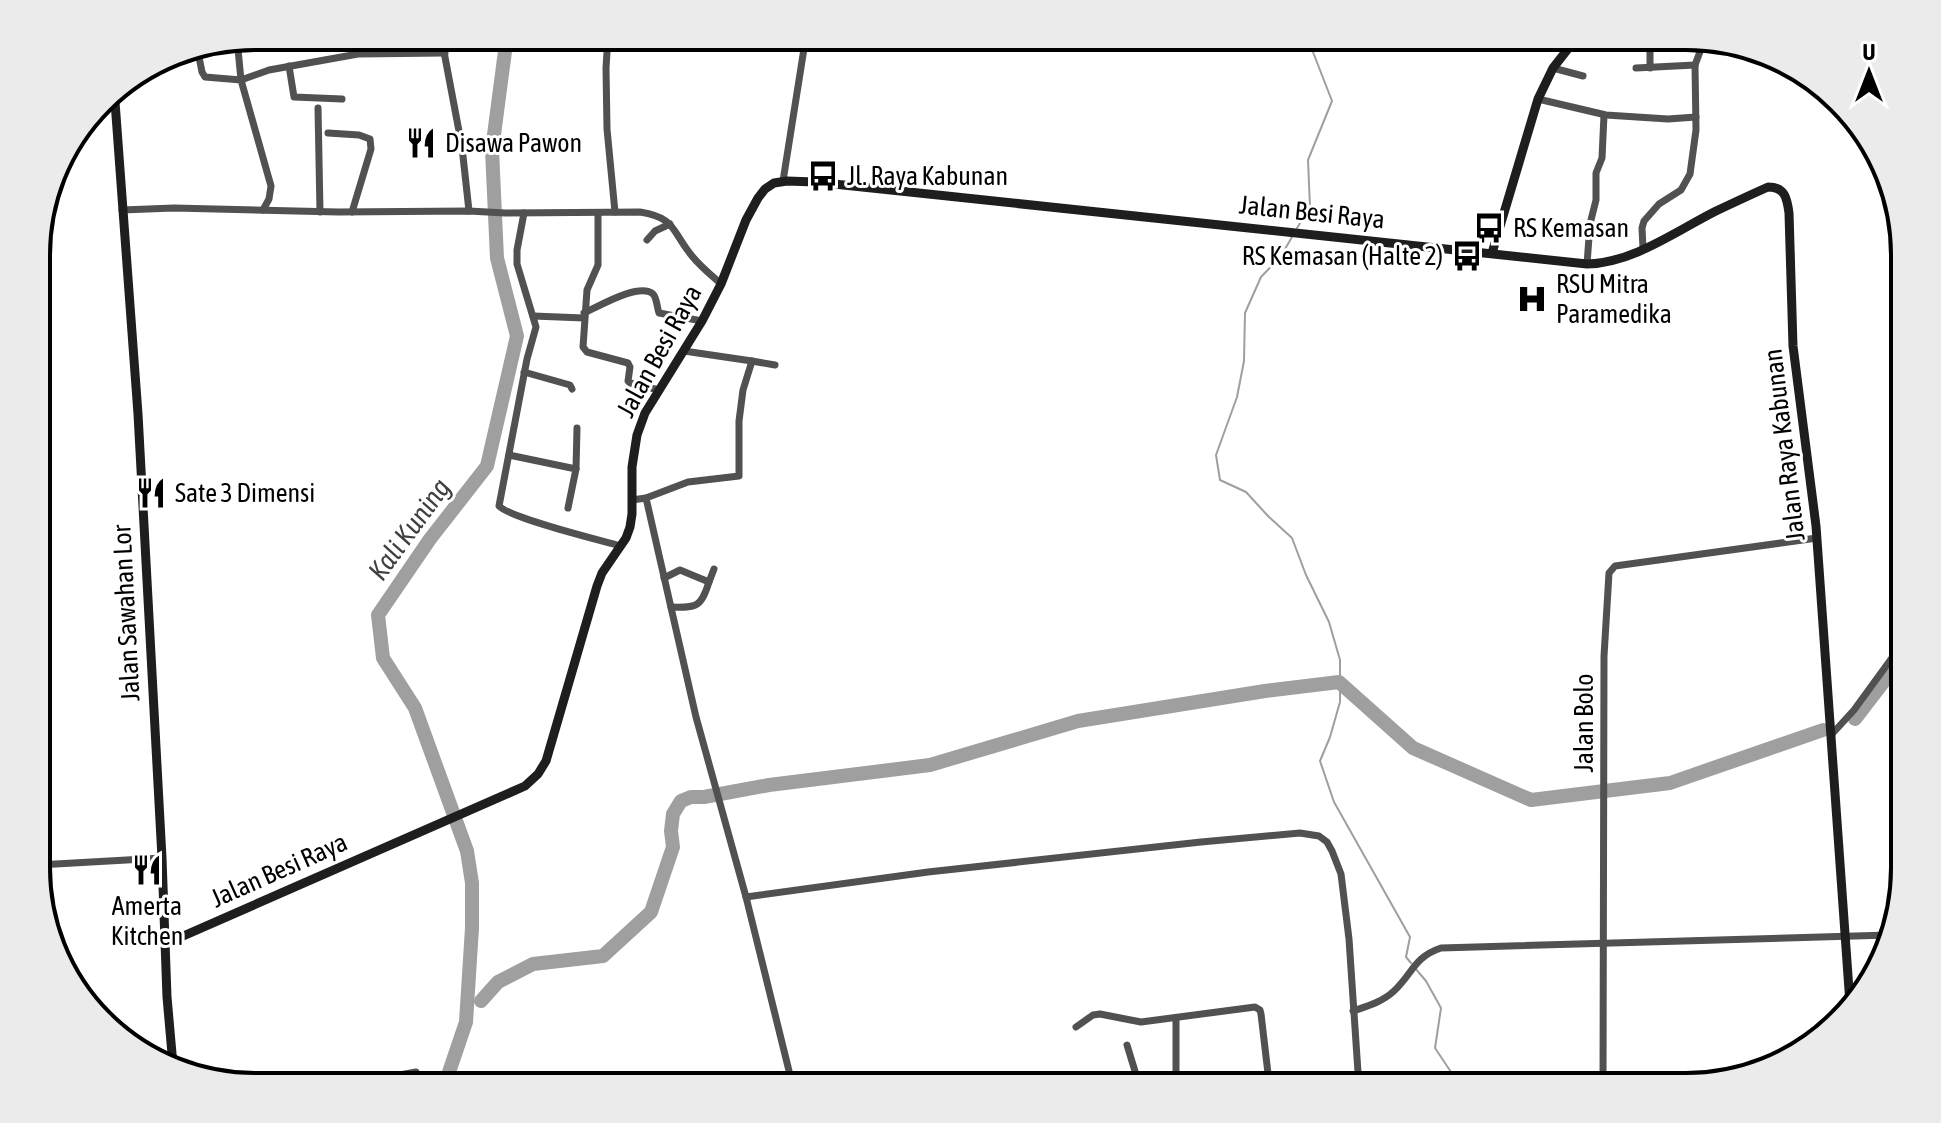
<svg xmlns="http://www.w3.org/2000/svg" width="1941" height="1123" font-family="'Asap Condensed',sans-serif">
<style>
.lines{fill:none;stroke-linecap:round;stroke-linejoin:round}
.stream{stroke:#9f9f9f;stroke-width:2}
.river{stroke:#9f9f9f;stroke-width:14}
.street{stroke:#515151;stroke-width:7}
.secondary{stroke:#1e1e1e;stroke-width:9}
.labels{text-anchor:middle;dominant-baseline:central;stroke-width:6;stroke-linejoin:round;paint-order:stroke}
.poi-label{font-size:26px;fill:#000;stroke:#fff;text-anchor:start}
.street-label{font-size:26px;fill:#000;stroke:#fff}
.water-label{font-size:28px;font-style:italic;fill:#404040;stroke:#fff}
.rim{fill:none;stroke:#000;stroke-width:4}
</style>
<rect width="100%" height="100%" fill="#fff"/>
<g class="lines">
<!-- stream -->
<g class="stream">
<polyline points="1297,228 1310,207 1308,160 1332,101 1313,52 1302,36"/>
<polyline points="1292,237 1281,256 1261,277 1245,313 1244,361 1237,397 1216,455 1220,480 1246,492 1268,516 1292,538 1306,575 1329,622 1340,660 1340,702 1330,737 1320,761 1334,802 1410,937 1406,957 1411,963"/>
<polyline points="1415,968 1426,981 1441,1008 1435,1048 1461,1087"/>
</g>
<!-- river -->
<g class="river">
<polyline points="1855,719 1905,654"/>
<polyline points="481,1001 498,982 533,964 603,956 651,912 673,847 671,831 673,814 681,801 691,797 704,797 769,785 930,765 1078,721 1265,691 1339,682 1413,748 1531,800 1670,783 1823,730"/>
<polyline points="444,1087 466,1022 472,928 472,883 467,851 415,708 383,658 378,615 430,539 487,466 517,336 497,258 492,150 507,36"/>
</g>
<!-- street -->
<g class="street">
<polyline points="441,36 462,147 469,211"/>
<polyline points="608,36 606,68 607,129 615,212"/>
<polyline points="1650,36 1650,68"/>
<polyline points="237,39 241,80 269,70 358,54 445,53"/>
<polyline points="197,47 202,72 205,77 241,80 271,186 269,199 263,210"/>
<polyline points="289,66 294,97 342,99"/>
<polyline points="1553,68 1583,76"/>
<polyline points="1636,68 1695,65"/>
<polyline points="1538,99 1606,115 1668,119 1696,117"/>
<polyline points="318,108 320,212"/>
<polyline points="328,133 359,135 370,139 371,149 352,212"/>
<polyline points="783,181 806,36"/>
<path d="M122,210L174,208L338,212L469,211L505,213L640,212C677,218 671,231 692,256C700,266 711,275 721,284"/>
<path d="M524,213L517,250V264L536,327L527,359L499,506C510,518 599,540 621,546"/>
<polyline points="598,213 598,265 587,290 583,347 587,352 628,363 630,367 628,381 630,383 659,390"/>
<polyline points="647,240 655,231 670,224"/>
<polyline points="1643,248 1642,228 1644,221 1659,204 1681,190 1690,174 1696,130 1695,65 1704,41"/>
<polyline points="1587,264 1590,224 1596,200 1596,173 1602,158 1604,115"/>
<path d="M584,313C598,307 639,282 653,294C657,298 657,308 659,313L702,321"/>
<polyline points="533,316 584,318"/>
<polyline points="684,351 752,361"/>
<polyline points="524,372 570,385 572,389"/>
<polyline points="509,455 576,469 568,508"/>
<polyline points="576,469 577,428"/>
<polyline points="646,498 688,482 739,476 739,421 743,390 752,361 775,365"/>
<polyline points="632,500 646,498 696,717 746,897 793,1087"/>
<polyline points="664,578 680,570 709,582 714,569"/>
<path d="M671,607C697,608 701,607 709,582"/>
<polyline points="1832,734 1854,710 1905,640"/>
<polyline points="38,865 162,858"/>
<polyline points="746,897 928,872 1201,842 1300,833 1319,836 1327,842 1332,851 1341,874 1349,939 1359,1087"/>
<path d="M1353,1011C1368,1006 1382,1002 1394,991C1413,973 1414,957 1441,948L1889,935"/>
<polyline points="1076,1027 1093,1015 1100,1014 1141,1022 1255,1007 1260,1010 1261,1014 1269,1082 1358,1077"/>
<polyline points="1127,1045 1138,1081"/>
<polyline points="1176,1085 1176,1019"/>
<polyline points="311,1087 356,1083 416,1072"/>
<path d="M1077,1087C1094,1081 1131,1075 1145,1087"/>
<polyline points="1157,1087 1269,1082 1268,1085"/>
<polyline points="1603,1087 1604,656 1609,573 1615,566 1817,538"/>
</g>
<!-- secondary -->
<g class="secondary">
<polyline points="114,88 138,414 162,858 167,997 173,1065"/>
<polyline points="1492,253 1538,99 1553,68 1578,36"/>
<path d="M165,944L525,786L538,774L546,761L597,586L602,573L626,538L630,527L632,514V467L637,435L645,413L702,321L721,284L746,220L758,198L765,189L774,183L787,181L815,182L1587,264C1633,263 1676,231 1716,211C1733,203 1750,195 1768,187C1785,187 1787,198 1789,213L1793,346L1816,526L1850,1004"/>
</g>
</g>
<!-- icons -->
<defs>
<g id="restaurant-bare" transform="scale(2.4)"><path d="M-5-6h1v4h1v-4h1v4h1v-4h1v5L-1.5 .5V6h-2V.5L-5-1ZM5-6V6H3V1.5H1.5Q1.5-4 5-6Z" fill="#000" stroke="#fff" stroke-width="2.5" paint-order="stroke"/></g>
<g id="bus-bare" transform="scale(2.4)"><path d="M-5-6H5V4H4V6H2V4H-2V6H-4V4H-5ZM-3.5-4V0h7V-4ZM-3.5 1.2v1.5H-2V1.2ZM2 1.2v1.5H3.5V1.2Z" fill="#000" stroke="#fff" stroke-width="2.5" paint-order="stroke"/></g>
<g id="hospital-bare" transform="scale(2.4)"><path d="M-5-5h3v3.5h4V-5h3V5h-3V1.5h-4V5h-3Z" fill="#000" stroke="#fff" stroke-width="2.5" paint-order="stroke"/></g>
</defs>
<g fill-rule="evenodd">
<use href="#restaurant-bare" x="421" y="143"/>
<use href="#bus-bare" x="823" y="176"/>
<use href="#bus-bare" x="1489" y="228"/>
<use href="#bus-bare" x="1467" y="256"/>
<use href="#hospital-bare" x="1532" y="299"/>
<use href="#restaurant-bare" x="151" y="493"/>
<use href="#restaurant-bare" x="147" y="870"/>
</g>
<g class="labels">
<!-- poi labels -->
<g class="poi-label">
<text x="445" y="143">Disawa Pawon</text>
<text x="847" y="176">Jl. Raya Kabunan</text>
<text x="1513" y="228">RS Kemasan</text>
<text x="1443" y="256" text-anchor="end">RS Kemasan (Halte 2)</text>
<text x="1556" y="284">RSU Mitra<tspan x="1556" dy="30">Paramedika</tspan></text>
<text x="175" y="493">Sate 3 Dimensi</text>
<text x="147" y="906" text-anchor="middle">Amerta<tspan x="147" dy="30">Kitchen</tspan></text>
</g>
<!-- street labels -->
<g class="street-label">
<text transform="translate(1312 212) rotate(6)">Jalan Besi Raya</text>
<text transform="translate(659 351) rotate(-61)">Jalan Besi Raya</text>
<text transform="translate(1784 445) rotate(-97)">Jalan Raya Kabunan</text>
<text transform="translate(126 613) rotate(-93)">Jalan Sawahan Lor</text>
<text transform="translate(1584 723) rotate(-90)">Jalan Bolo</text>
<text transform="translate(279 870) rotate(-24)">Jalan Besi Raya</text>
</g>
<!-- water labels -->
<g class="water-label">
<text transform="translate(409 529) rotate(-54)">Kali Kuning</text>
</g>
</g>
<!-- crop -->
<path d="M0 0H1941V1123H0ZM255 50H1686A205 205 0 0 1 1891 255V868A205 205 0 0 1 1686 1073H255A205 205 0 0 1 50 868V255A205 205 0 0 1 255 50Z" fill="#ebebeb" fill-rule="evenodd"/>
<path class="rim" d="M255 50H1686A205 205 0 0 1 1891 255V868A205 205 0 0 1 1686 1073H255A205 205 0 0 1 50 868V255A205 205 0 0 1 255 50Z"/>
<!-- north arrow -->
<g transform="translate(1869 72)" stroke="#ffffff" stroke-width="6" paint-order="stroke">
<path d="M0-6L14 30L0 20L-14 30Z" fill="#000000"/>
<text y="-12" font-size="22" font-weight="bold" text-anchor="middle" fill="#000000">U</text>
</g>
</svg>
